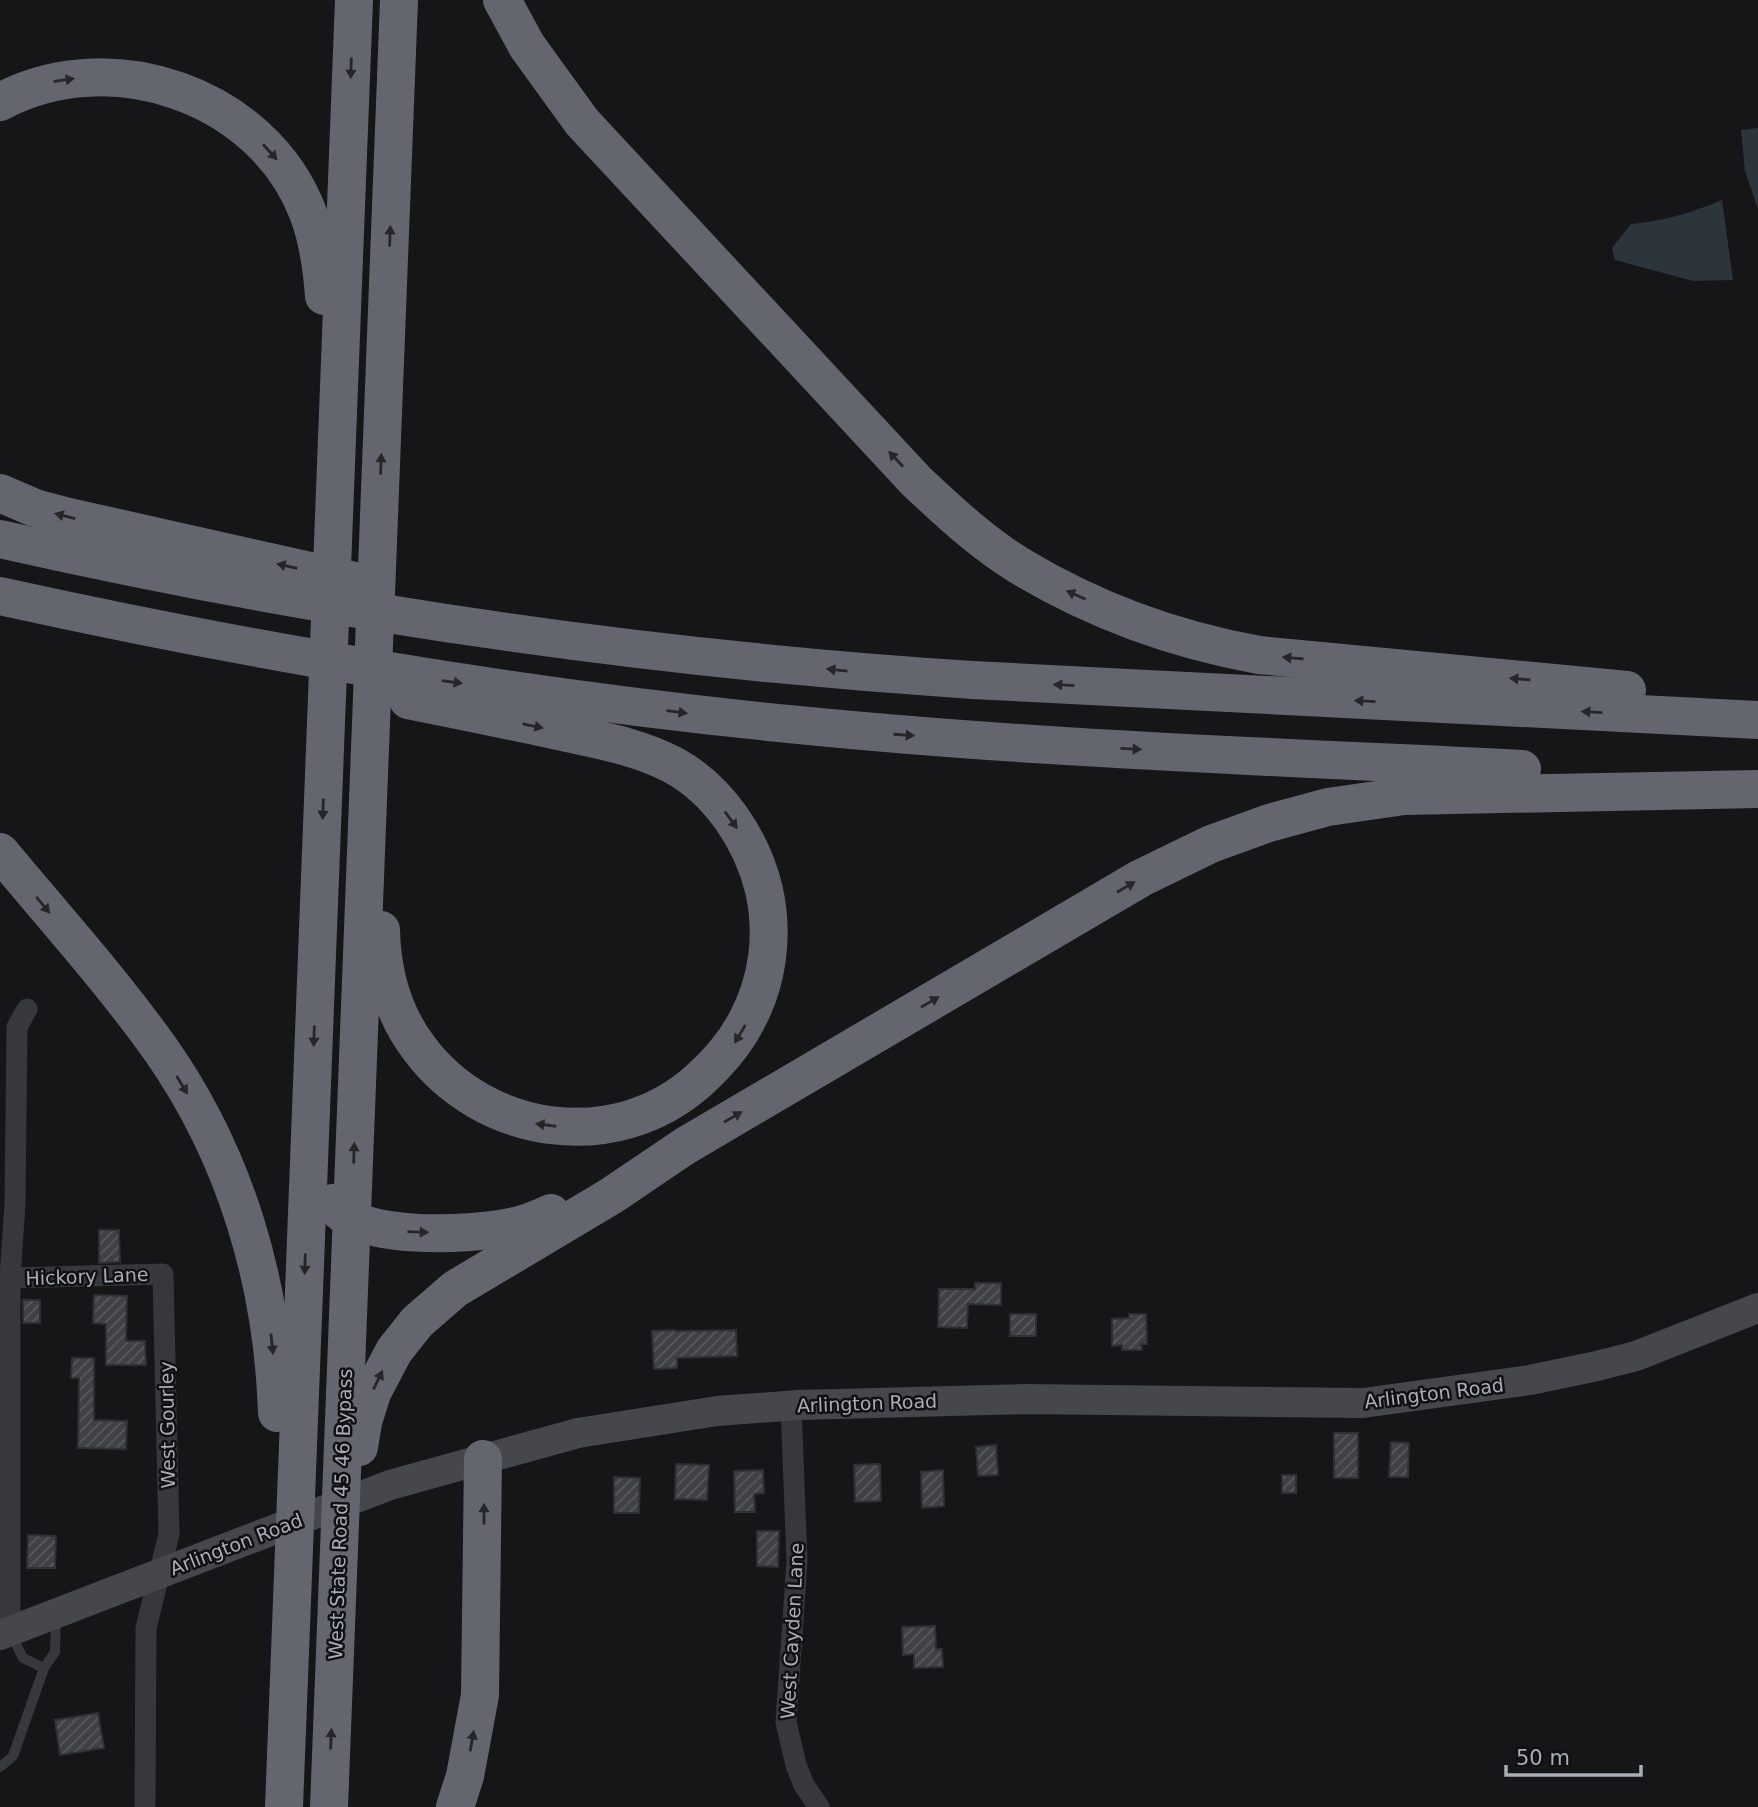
<svg xmlns="http://www.w3.org/2000/svg" width="1758" height="1807" font-family="'DejaVu Sans',sans-serif">
<style>
.water{fill:#2c353c}
.building{fill:url(#building-hatch);stroke:#303034;stroke-width:2}
.lines{fill:none;stroke-linecap:round;stroke-linejoin:round}
.lane{stroke:#37383d;stroke-width:10}
.street{stroke:#37383d;stroke-width:21}
.secondary{stroke:#45474d;stroke-width:30}
.highway{stroke:#63666e;stroke-width:38}
.oneway{fill:#26262a}
.labels{text-anchor:middle;dominant-baseline:central;stroke-width:5;stroke-linejoin:round;paint-order:stroke}
.street-label{font-size:19px;fill:#a8adb8;stroke:#111113}
</style>
<defs>
<pattern id="building-hatch" width="6" height="6" patternUnits="userSpaceOnUse" patternTransform="scale(1.75)"><rect width="6" height="6" fill="#404145"/><path d="M-1 1l2-2M0 6l6-6M5 7l2-2" fill="none" stroke="#595a5e"/></pattern>
</defs>
<rect width="100%" height="100%" fill="#161618"/>
<!-- water -->
<g class="water">
<polygon points="1758,128 1758,209 1745,171 1741,130"/>
<path d="M1722,200L1733,280L1693,281L1615,260L1612,248L1631,224C1664,221 1691,213 1722,200Z"/>
</g>
<!-- building -->
<g class="building">
<polygon points="99,1230 119,1230 120,1262 99,1263"/>
<polygon points="975,1283 1001,1283 1001,1305 968,1304 967,1328 938,1327 939,1289 975,1289"/>
<polygon points="94,1295 127,1296 126,1341 145,1341 146,1365 106,1365 106,1324 93,1323"/>
<rect x="23" y="1300" width="17" height="23"/>
<rect x="1010" y="1314" width="26" height="22"/>
<polygon points="1129,1314 1146,1314 1147,1344 1141,1344 1142,1350 1122,1350 1122,1345 1112,1346 1112,1319 1129,1318"/>
<polygon points="675,1330 676,1331 736,1330 737,1356 677,1358 677,1368 654,1369 652,1331"/>
<polygon points="72,1358 94,1358 94,1420 127,1421 126,1449 78,1448 79,1378 71,1378"/>
<rect x="1334" y="1433" width="24" height="45"/>
<polygon points="1391,1442 1409,1443 1408,1477 1389,1477"/>
<polygon points="996,1445 998,1475 978,1476 976,1447"/>
<polygon points="676,1464 709,1465 707,1500 675,1499"/>
<polygon points="880,1464 881,1501 855,1502 854,1465"/>
<polygon points="763,1470 764,1493 754,1494 755,1512 735,1512 734,1471"/>
<polygon points="943,1470 944,1506 922,1508 921,1472"/>
<rect x="1282" y="1475" width="14" height="18"/>
<polygon points="614,1477 640,1478 639,1513 614,1513"/>
<polygon points="757,1531 779,1531 778,1567 757,1566"/>
<polygon points="28,1535 56,1536 55,1568 27,1568"/>
<polygon points="935,1626 936,1649 942,1649 943,1667 914,1668 914,1654 903,1655 902,1627"/>
<polygon points="98,1713 104,1748 60,1755 55,1720"/>
</g>
<g class="lines">
<!-- lane -->
<g class="lane">
<polyline points="11,1634 23,1658 44,1668 55,1652 56,1615"/>
<polyline points="0,1767 13,1756 44,1668"/>
</g>
<!-- street -->
<g class="street">
<polyline points="10,1278 15,1204 17,1027 27,1009"/>
<polyline points="791,1405 797,1561 786,1722 796,1765 804,1785 819,1807"/>
<polyline points="10,1631 10,1278 163,1274 169,1534 146,1628 145,1807"/>
</g>
<!-- secondary -->
<polyline class="secondary" points="0,1635 390,1485 578,1433 717,1411 799,1405 1024,1399 1363,1403 1530,1380 1597,1366 1636,1356 1758,1308"/>
<!-- highway -->
<g class="highway">
<path d="M502,0L527,46L582,122L916,481C948,511 982,543 1020,566C1093,610 1176,640 1259,655L1627,690"/>
<path d="M0,102C109,43 263,94 308,213C318,239 322,268 324,296"/>
<polyline points="0,493 35,508 69,517 355,581"/>
<path d="M0,539C320,611 646,659 973,680L1758,720"/>
<path d="M0,596C264,654 530,699 799,725C1039,749 1281,757 1522,769"/>
<path d="M0,852C54,917 112,981 161,1050C236,1157 273,1284 277,1413"/>
<path d="M381,930C382,972 393,1014 419,1048C484,1136 615,1155 698,1081C717,1064 734,1045 746,1022C768,982 774,935 764,890C752,840 719,790 673,765C637,746 598,740 558,731C508,720 458,710 408,700"/>
<path d="M333,1203C354,1242 472,1235 510,1227C524,1225 538,1219 551,1213"/>
<polyline points="359,1447 363,1422 372,1393 394,1351 417,1322 455,1289 611,1196 685,1146 1141,878 1211,844 1269,823 1328,807 1404,796 1758,789"/>
<polyline points="284,1807 354,0"/>
<polyline points="329,1807 399,0"/>
<polyline points="455,1807 465,1776 480,1695 483,1459"/>
</g>
</g>
<!-- one-way arrows -->
<defs><path id="oneway-solid" d="M-6-.8H1V-3.2L6.5 0L1 3.2V.8H-6Z" transform="scale(1.75)"/></defs>
<g class="oneway">
<use href="#oneway-solid" transform="translate(351 68) rotate(92)"/>
<use href="#oneway-solid" transform="translate(64 80) rotate(-9)"/>
<use href="#oneway-solid" transform="translate(270 152) rotate(48)"/>
<use href="#oneway-solid" transform="translate(390 236) rotate(-88)"/>
<use href="#oneway-solid" transform="translate(896 459) rotate(-133)"/>
<use href="#oneway-solid" transform="translate(381 464) rotate(-88)"/>
<use href="#oneway-solid" transform="translate(65 516) rotate(-166)"/>
<use href="#oneway-solid" transform="translate(287 566) rotate(-167)"/>
<use href="#oneway-solid" transform="translate(1076 595) rotate(-156)"/>
<use href="#oneway-solid" transform="translate(1293 658) rotate(-175)"/>
<use href="#oneway-solid" transform="translate(837 670) rotate(-174)"/>
<use href="#oneway-solid" transform="translate(1520 679) rotate(-175)"/>
<use href="#oneway-solid" transform="translate(452 682) rotate(8)"/>
<use href="#oneway-solid" transform="translate(1064 685) rotate(-177)"/>
<use href="#oneway-solid" transform="translate(1365 701) rotate(-177)"/>
<use href="#oneway-solid" transform="translate(677 712) rotate(7)"/>
<use href="#oneway-solid" transform="translate(1592 712) rotate(-177)"/>
<use href="#oneway-solid" transform="translate(533 726) rotate(12)"/>
<use href="#oneway-solid" transform="translate(904 735) rotate(4)"/>
<use href="#oneway-solid" transform="translate(1131 749) rotate(3)"/>
<use href="#oneway-solid" transform="translate(323 809) rotate(92)"/>
<use href="#oneway-solid" transform="translate(731 820) rotate(54)"/>
<use href="#oneway-solid" transform="translate(1126 887) rotate(-30)"/>
<use href="#oneway-solid" transform="translate(43 905) rotate(50)"/>
<use href="#oneway-solid" transform="translate(930 1002) rotate(-30)"/>
<use href="#oneway-solid" transform="translate(740 1034) rotate(121)"/>
<use href="#oneway-solid" transform="translate(314 1036) rotate(92)"/>
<use href="#oneway-solid" transform="translate(182 1085) rotate(59)"/>
<use href="#oneway-solid" transform="translate(733 1117) rotate(-30)"/>
<use href="#oneway-solid" transform="translate(546 1125) rotate(-172)"/>
<use href="#oneway-solid" transform="translate(354 1153) rotate(-88)"/>
<use href="#oneway-solid" transform="translate(418 1232) rotate(2)"/>
<use href="#oneway-solid" transform="translate(305 1264) rotate(92)"/>
<use href="#oneway-solid" transform="translate(272 1344) rotate(84)"/>
<use href="#oneway-solid" transform="translate(378 1380) rotate(-64)"/>
<use href="#oneway-solid" transform="translate(484 1514) rotate(-90)"/>
<use href="#oneway-solid" transform="translate(331 1739) rotate(-88)"/>
<use href="#oneway-solid" transform="translate(472 1741) rotate(-80)"/>
</g>
<g class="labels">
<!-- street labels -->
<g class="street-label">
<text transform="translate(87 1276) rotate(-2)">Hickory Lane</text>
<text transform="translate(1434 1393) rotate(-7)">Arlington Road</text>
<text transform="translate(867 1403) rotate(-2)">Arlington Road</text>
<text transform="translate(167 1425) rotate(-91)">West Gourley</text>
<text transform="translate(340 1514) rotate(-88)">West State Road 45 46 Bypass</text>
<text transform="translate(236 1544) rotate(-21)">Arlington Road</text>
<text transform="translate(792 1631) rotate(-87)">West Cayden Lane</text>
</g>
</g>
<!-- scale -->
<path d="M1506 1765v10h135v-10" fill="none" stroke="#a8adb8" stroke-width="3.5"/>
<text x="1516" y="1765" font-size="21" fill="#a8adb8" stroke="#111113" stroke-width="5" paint-order="stroke">50 m</text>
</svg>
